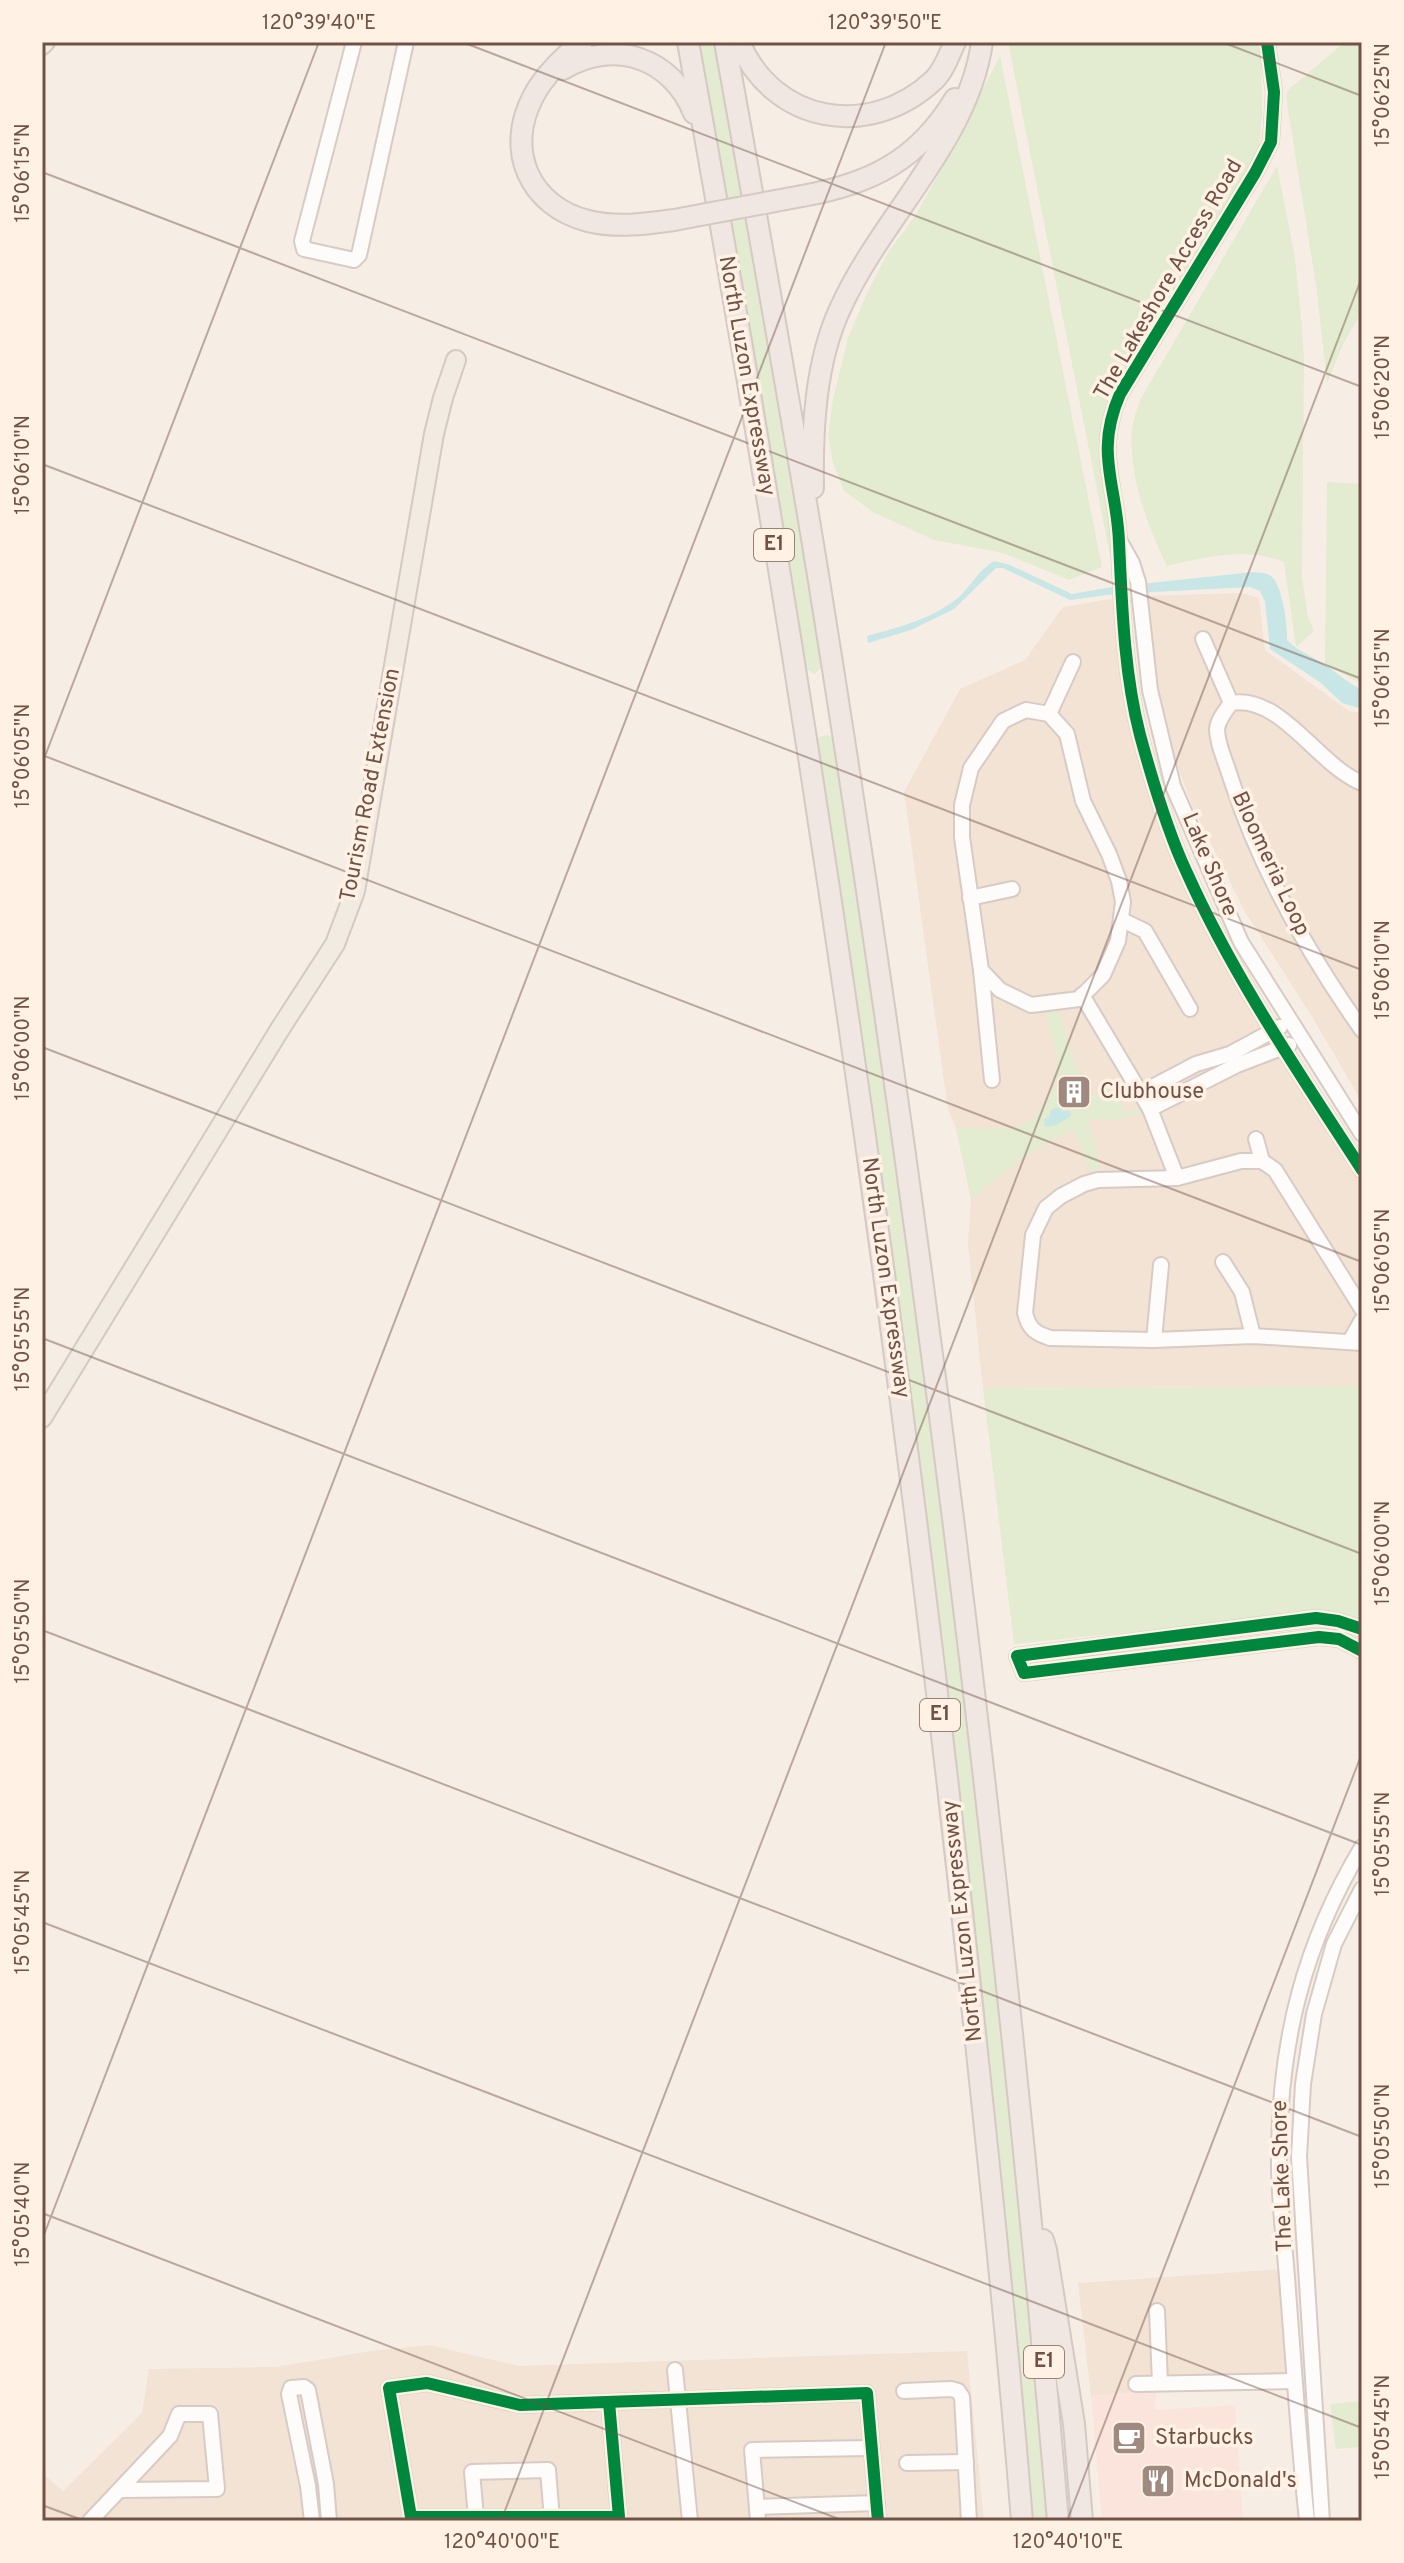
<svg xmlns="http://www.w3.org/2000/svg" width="1404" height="2563" font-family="Overpass,sans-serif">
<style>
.residential{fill:#f2e3d5}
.commercial{fill:#fae4db}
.green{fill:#e3ebd0}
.water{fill:#c8e6e5}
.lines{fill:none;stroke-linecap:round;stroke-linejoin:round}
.minor-casing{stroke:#d7cbc4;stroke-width:18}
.major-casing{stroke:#d5c9c3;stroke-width:22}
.highway-casing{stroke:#d5c9c3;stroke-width:24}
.minor{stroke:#fefcfb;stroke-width:14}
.major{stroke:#f2ebe2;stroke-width:18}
.highway{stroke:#f0e6e2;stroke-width:20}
.highway-bridge-casing{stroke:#d5c9c3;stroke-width:24;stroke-linecap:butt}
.highway-bridge{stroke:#f0e6e2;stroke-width:20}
.cycleway-casing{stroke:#fff2e5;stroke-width:17}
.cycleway{stroke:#00873e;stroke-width:12}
.ticks{fill:none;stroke:#725247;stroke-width:2;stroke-opacity:0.45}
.labels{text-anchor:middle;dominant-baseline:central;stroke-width:7;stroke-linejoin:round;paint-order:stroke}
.shield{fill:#fff2e5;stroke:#9c8276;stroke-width:2}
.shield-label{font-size:20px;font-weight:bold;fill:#725247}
.street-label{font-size:22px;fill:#725247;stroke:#fff2e5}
.poi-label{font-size:22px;fill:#725247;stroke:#fff2e5;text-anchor:start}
.neatline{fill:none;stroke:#725247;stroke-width:3}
.ticks-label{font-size:20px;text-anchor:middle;fill:#725247}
</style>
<rect width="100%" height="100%" fill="#f6eee5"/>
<!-- residential -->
<g class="residential">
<polygon points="1242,593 1259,598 1265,650 1349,711 1362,713 1362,1102 1311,1015 1245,912 1192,805 1158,715 1145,596"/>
<polygon points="1116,598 1136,737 1177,847 1362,1186 1362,1386 983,1389 968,1244 971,1199 956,1128 948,1110 904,792 960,689 1025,660 1063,607"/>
<polygon points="1282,2269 1289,2379 1091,2396 1078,2283"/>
<polygon points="430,2345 519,2366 967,2351 984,2521 42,2521 42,2473 63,2491 142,2413 149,2369 276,2367 371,2351"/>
</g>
<!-- commercial -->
<polygon class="commercial" points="1156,2390 1155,2410 1235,2405 1243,2521 1102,2521 1091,2396"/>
<!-- green -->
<g class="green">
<polygon points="695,42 719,42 824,665 814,674 801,664"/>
<polygon points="1008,42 1258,42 1261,57 1262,115 1259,147 1208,241 1161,312 1121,381 1109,414 1122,562 1112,565"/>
<polygon points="1345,42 1362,42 1362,312 1344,342 1327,383 1316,285 1286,97 1288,90"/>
<polygon points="1000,56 1102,567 1069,580 1003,553 934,540 873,512 844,491 833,463 828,436 833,399 848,338 867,293 887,254 915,216 943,166"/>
<path d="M1277,166L1295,258L1301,316L1304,358L1302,577L1308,617L1314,631L1296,647L1284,562C1248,547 1205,557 1167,566C1147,526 1126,469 1133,424C1134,416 1138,407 1140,400Z"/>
<polygon points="1327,482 1362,484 1362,684 1325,664"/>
<polygon points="827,735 834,739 838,746 938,1458 991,1912 1051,2521 1027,2521 816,744 819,737"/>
<path d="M1057,1004L1080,1078L1094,1095L1136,1077V1084L1118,1091L1125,1113L1144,1107L1153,1110L1116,1120L1088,1119L1100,1168L1090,1172L1074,1130C1034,1145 1004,1173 971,1199L956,1128C976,1127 1000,1131 1019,1126C1030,1122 1036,1116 1042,1107C1069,1071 1053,1047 1044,1007Z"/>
<polygon points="1362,1386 1362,1619 1326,1612 1014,1644 983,1389"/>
<polygon points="1362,2401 1362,2447 1336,2449 1330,2404"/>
</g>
<!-- water -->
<g class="water">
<path d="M994,561L1010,565L1072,594L1112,587L1253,572C1260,573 1267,572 1272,577C1282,585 1288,627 1287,640C1297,650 1307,654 1319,661C1334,670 1346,682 1362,690V709L1342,703L1321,683L1270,649L1265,602L1260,591L1250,587L1115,594L1070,600L1003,568H996L954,609L911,630L868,643L867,636C899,627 933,619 959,597C971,586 979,569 994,561Z"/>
<polygon points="1058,1107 1063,1111 1070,1111 1071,1116 1056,1125 1045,1127 1044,1120 1050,1116 1051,1110"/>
</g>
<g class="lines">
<!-- minor casing -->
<g class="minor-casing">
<g id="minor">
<polyline points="354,42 302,241 304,249 354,260 359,255 406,42"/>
<path d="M1267,42L1274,92L1271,142L1255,173L1120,394C1094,453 1117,485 1119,542C1122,606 1124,673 1140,735C1152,779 1167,831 1187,873C1234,978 1300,1074 1362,1170"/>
<polyline points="1119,540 1132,563 1138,582 1150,690 1173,786 1241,942 1362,1134"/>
<polyline points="1203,639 1231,703"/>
<polygon points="1026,710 1049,714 1067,734 1083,801 1109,854 1119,881 1123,902 1118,941 1103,975 1079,999 1031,1005 1000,990 981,970 962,837 962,805 971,768 1003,721"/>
<polyline points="1049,714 1073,662"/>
<path d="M1362,783C1318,766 1281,694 1231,703C1225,711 1218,720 1217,729C1217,745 1226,762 1230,776C1259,867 1307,952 1362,1030"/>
<polyline points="970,898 1012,889"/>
<polyline points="1122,920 1145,931 1190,1009"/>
<polyline points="981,970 992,1080"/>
<polyline points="1082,995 1150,1109 1177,1178"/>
<polyline points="1141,1093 1196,1064 1230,1054 1280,1027"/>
<polyline points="1150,1109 1237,1065 1289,1045"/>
<polyline points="1256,1139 1262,1161"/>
<polyline points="1223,1262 1242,1292 1253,1336"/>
<path d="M1362,1309L1275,1170L1262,1161H1241L1177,1178L1098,1180L1084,1184L1061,1196L1046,1208L1033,1235L1025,1313C1029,1329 1035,1333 1050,1338L1154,1340L1253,1336L1362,1343"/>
<polyline points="1154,1340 1161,1265"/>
<polyline points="1350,1341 1362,1320"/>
<polyline points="1362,1629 1338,1621 1316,1618 1017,1656 1024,1673 1319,1637 1339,1639 1362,1651"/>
<polyline points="1157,2311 1160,2383"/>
<polyline points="675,2370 690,2521"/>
<polyline points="1136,2384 1294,2381"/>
<polyline points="904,2391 951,2389 958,2391 962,2397 969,2521"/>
<polyline points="609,2402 619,2517 411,2517 389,2388 427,2383 520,2405 867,2393 878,2521"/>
<polyline points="907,2463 966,2462"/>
<polyline points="757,2507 877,2503"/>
<polyline points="476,2517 472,2472 548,2470 552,2519"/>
<polyline points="90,2521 170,2436 179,2414 210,2414 217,2489 120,2490"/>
<polyline points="312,2521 308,2486 289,2394 291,2388 304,2387 308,2390 326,2484 329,2521"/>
<polyline points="758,2521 752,2450 870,2448"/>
<path d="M1307,2521C1299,2445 1294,2368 1288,2291C1285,2245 1278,2198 1279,2152C1280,2039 1304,1944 1362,1847"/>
<polyline points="1322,2521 1299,2157 1303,2084 1314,2014 1334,1944 1362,1889"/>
</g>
</g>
<!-- major casing -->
<g class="major-casing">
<g id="major">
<polyline points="42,45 45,42"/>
<polyline points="42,1418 280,1029 335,944 355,891 434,434 443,398 456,360"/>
</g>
</g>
<!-- highway casing -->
<g class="highway-casing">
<g id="highway">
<path d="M582,42C564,57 544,75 533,97C505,150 529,206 588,221C616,228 646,224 674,220"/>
<path d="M688,42C804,677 898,1316 967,1958C987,2145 1007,2333 1022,2521"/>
<path d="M725,42C757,219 789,397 818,575C922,1220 1003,1870 1058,2521"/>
<path d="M739,42C774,124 870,140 934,80C944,70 949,55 955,42"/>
<path d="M563,69C614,38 672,58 694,113"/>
<path d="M802,196C871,184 918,160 955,99"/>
<path d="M813,488C812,430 815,363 840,309C880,219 969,140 982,42"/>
<polyline points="1043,2240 1046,2250 1074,2424 1082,2521"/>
</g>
</g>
<!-- minor -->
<use href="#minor" class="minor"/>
<!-- major -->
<use href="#major" class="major"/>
<!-- highway -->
<use href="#highway" class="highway"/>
<!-- highway-bridge casing -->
<g class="highway-bridge-casing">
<polyline id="highway-bridge" points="674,220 802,196"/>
</g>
<!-- highway-bridge -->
<use href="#highway-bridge" class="highway-bridge"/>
<!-- cycleway casing -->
<g class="cycleway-casing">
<g id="cycleway">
<path d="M1267,42L1274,92L1271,142L1255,173L1120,394C1094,453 1117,485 1119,542C1122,606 1124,673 1140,735C1152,779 1167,831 1187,873C1234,978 1300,1074 1362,1170"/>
<polyline points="1362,1629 1338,1621 1316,1618 1017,1656 1024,1673 1319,1637 1339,1639 1362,1651"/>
<polyline points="609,2402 619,2517 411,2517 389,2388 427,2383 520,2405 867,2393 878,2521"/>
</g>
</g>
<!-- cycleway -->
<use href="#cycleway" class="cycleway"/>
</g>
<!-- ticks -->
<path class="ticks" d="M462,42L1362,387M1222,42L1362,96M42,172L1362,679M42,464L1362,970M42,755L1362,1262M42,764L319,42M42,1047L1362,1554M42,1338L1362,1845M42,1630L1362,2137M42,1922L1362,2428M42,2213L844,2521M42,2240L886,42M42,2505L85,2521M501,2521L1362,277M1067,2521L1362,1753"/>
<!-- icons -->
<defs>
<g id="building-square" transform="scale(1.8)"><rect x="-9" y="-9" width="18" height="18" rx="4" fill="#a0897e" stroke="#fff2e5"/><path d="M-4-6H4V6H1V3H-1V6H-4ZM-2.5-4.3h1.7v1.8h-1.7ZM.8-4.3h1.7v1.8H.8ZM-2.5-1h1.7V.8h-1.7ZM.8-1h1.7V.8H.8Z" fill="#fff"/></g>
<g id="cafe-square" transform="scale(1.8)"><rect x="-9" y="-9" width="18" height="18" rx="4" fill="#a0897e" stroke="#fff2e5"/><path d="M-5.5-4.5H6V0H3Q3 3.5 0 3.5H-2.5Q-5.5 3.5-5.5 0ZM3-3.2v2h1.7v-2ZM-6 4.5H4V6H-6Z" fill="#fff"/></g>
<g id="restaurant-square" transform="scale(1.8)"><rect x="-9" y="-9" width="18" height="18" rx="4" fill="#a0897e" stroke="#fff2e5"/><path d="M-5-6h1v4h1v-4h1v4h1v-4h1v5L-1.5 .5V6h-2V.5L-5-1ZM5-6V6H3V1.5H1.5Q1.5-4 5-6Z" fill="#fff"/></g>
</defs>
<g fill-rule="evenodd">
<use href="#building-square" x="1074" y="1092"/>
<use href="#cafe-square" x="1129" y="2438"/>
<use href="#restaurant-square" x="1158" y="2481"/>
</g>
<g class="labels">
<!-- shield labels -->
<g class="shield">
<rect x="754" y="529" width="40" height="32" rx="6"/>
<rect x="920" y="1699" width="40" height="32" rx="6"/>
<rect x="1024" y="2346" width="40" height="32" rx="6"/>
</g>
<g class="shield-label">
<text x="774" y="545">E1</text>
<text x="940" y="1715">E1</text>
<text x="1044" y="2362">E1</text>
</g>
<!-- street labels -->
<g class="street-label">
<text transform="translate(1169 280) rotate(-60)">The Lakeshore Access Road</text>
<text transform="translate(746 376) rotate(80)">North Luzon Expressway</text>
<text transform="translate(371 785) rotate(-79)">Tourism Road Extension</text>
<text transform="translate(1270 864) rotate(65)">Bloomeria Loop</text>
<text transform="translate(1209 865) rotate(67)">Lake Shore</text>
<text transform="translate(885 1278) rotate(82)">North Luzon Expressway</text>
<text transform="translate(963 1921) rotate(-96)">North Luzon Expressway</text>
<text transform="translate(1283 2176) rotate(-92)">The Lake Shore</text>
</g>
<!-- poi labels -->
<g class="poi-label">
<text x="1100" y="1092">Clubhouse</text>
<text x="1155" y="2438">Starbucks</text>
<text x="1184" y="2481">McDonald's</text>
</g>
</g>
<!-- border -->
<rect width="1404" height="2563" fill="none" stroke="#fff2e5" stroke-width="88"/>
<rect x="44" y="44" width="1316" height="2475" class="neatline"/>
<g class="ticks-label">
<text x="319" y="29">120°39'40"E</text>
<text x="885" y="29">120°39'50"E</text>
<text transform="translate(1382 95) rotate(-90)" y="7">15°06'25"N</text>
<text transform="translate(22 173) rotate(-90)" y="7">15°06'15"N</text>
<text transform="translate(1382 387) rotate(-90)" y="7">15°06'20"N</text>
<text transform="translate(22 465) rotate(-90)" y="7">15°06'10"N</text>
<text transform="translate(1382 678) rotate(-90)" y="7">15°06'15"N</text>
<text transform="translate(22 756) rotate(-90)" y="7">15°06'05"N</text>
<text transform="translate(1382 970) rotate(-90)" y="7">15°06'10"N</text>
<text transform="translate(22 1048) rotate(-90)" y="7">15°06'00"N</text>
<text transform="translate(1382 1261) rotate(-90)" y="7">15°06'05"N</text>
<text transform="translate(22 1339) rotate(-90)" y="7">15°05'55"N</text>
<text transform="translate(1382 1553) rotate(-90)" y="7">15°06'00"N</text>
<text transform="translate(22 1631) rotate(-90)" y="7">15°05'50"N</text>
<text transform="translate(1382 1844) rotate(-90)" y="7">15°05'55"N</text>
<text transform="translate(22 1922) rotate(-90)" y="7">15°05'45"N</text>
<text transform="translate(1382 2136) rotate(-90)" y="7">15°05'50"N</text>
<text transform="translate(22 2214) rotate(-90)" y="7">15°05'40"N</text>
<text transform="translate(1382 2427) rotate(-90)" y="7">15°05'45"N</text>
<text x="502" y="2548">120°40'00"E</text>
<text x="1068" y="2548">120°40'10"E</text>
</g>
</svg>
